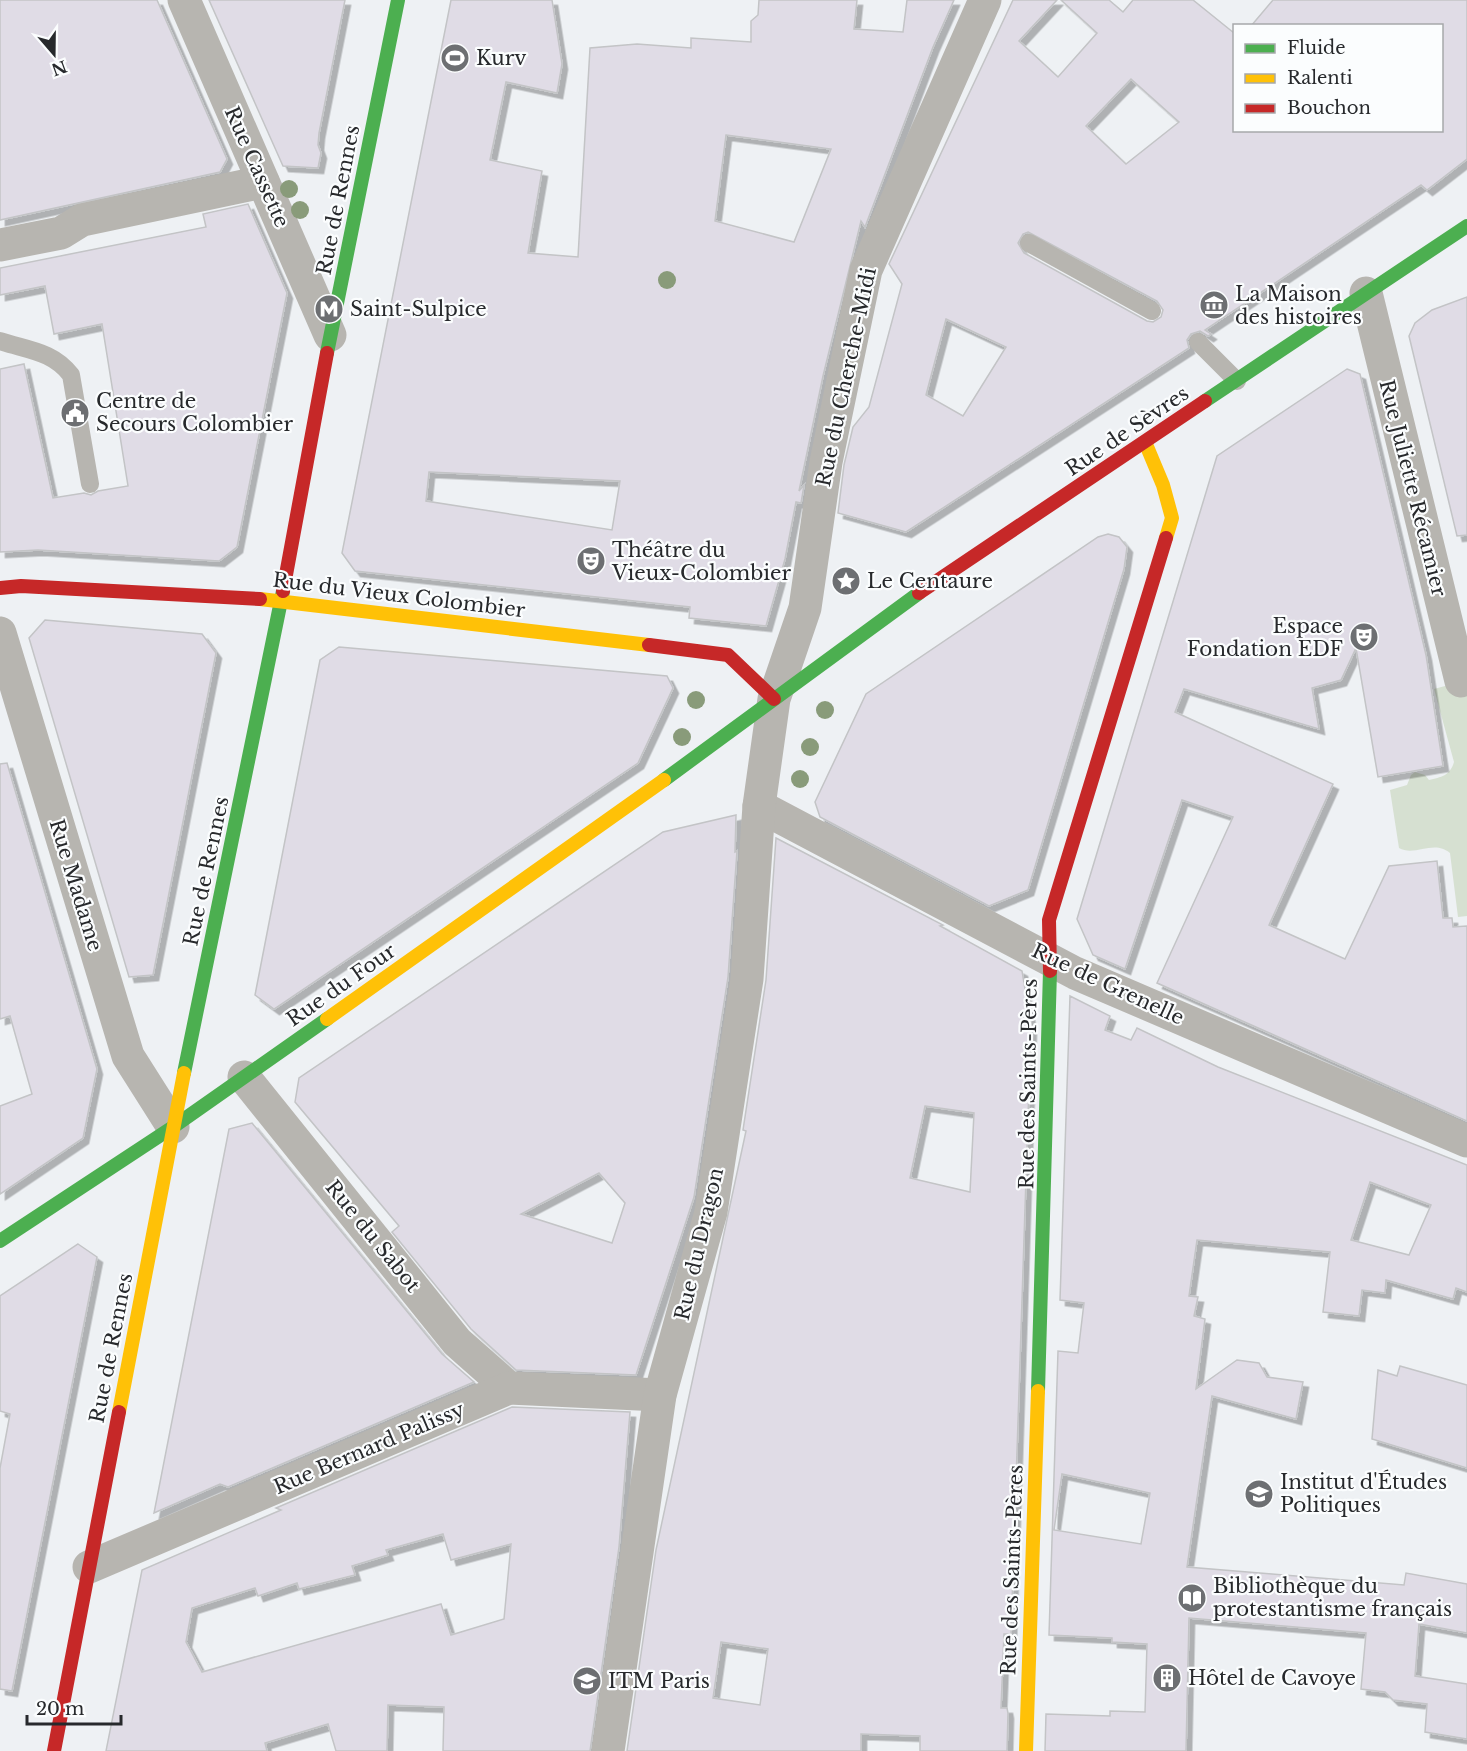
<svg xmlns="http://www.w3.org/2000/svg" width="1467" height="1751" font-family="'Libre Baskerville',serif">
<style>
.green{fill:#d6e0d1}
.building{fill:#e0dce6;stroke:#c3c4c6;stroke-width:1.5;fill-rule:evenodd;filter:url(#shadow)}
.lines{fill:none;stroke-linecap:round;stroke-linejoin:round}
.lane{stroke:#b7b5b0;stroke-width:18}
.street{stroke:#b7b5b0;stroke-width:33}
.fast{stroke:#4caf50;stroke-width:14}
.slow{stroke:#ffc107;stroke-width:14}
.jam{stroke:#c62828;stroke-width:14}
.tree{fill:#899b7a}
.labels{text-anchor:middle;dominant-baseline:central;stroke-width:4.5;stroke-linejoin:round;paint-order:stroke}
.poi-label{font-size:20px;fill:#27292c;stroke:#fbfdfe;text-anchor:start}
.street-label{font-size:20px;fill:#27292c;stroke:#fbfdfe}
</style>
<defs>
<filter id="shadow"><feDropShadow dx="5.5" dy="5.5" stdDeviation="0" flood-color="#0004"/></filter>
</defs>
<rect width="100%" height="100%" fill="#eef1f4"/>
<!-- green -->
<path class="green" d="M1467,680V916L1458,917L1450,853C1434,839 1415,857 1399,848L1390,790L1407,785L1411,775L1415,772L1425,775L1429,780C1441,777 1450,776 1454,762L1434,689Z"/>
<!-- building -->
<g class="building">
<polygon points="0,0 157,0 227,159 220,172 0,220"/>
<polygon points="209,0 345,0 319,133 318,145 321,153 318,168 283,166"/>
<path d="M451,0H552L562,64L557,93L506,82L490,160L542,171L528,253L578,257L590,48L637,44L691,48V38L751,42V21L758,15L759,0H857L854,29L903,32L907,0H954L933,47L865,227L861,221L823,376L799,491L804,485L801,503L796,502L785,559L766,626L689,618L690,607L355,571L342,553ZM726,135L831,149L794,242L715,221ZM429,472L620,481L612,530L426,501Z"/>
<path d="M1013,0H1057L1019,41L1058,77L1097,33L1061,0H1109L1123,12L1133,0H1193L1234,33V130H1442V26H1251L1273,0H1467V159L1427,190L1421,185L1205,330L1211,334L1208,336L1200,331L1191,334L1187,340L1189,348L906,532L838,513L844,465L853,427L869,407L902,284L889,264ZM1131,79L1179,122L1126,164L1086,126ZM1028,232L1157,301L1163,310L1161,317L1153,322L1147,321L1024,253L1018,243L1023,234ZM946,319L1006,347L963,416L926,395Z"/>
<polygon points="248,204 287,293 237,547 219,561 38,550 0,552 0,369 24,364 53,498 84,493 91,495 98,491 128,486 102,324 54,334 45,286 0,295 0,268 206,227 203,214"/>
<polygon points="1467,297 1467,535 1457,536 1409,336 1415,323 1432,310"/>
<polygon points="1347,369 1360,374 1426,655 1443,766 1378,777 1356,648 1341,680 1312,688 1319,729 1184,689 1175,712 1333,784 1269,925 1345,959 1389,866 1437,861 1443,918 1452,918 1453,927 1467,926 1467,1121 1157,983 1233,817 1182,800 1125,969 1093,955 1077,919 1217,456"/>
<polygon points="1108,534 1119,537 1127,547 1124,569 1028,890 989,906 820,817 815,802 866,694 1098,537"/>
<polygon points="45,620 202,634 216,653 153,975 129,977 29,638"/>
<polygon points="339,647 667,676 673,688 638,763 274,1009 255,995 320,660"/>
<polygon points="7,763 97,1069 83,1138 0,1194 0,1106 32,1094 10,1016 0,1019 0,764"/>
<path d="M736,815L735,852L737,851L728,977L694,1197L636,1375L516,1370L471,1329L392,1232L399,1226L295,1102L299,1078L663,832ZM599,1173L625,1203L612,1243L521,1214Z"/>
<path d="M776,838L943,925L940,926L1022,971L1031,1026L1011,1634H1004L1001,1708H1007L1008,1713L1007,1751H920V1736L861,1734V1751H627L656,1550L746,1131L743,1130L766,980ZM925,1106L974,1113L970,1192L910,1178ZM721,1642L768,1649L760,1705L713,1698Z"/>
<path d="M1070,996L1110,1016L1105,1030L1131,1040L1137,1028L1218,1067L1467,1165V1292L1456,1288L1453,1299L1386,1280L1385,1293L1362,1290L1359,1316L1323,1312L1330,1252L1197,1240L1189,1296L1198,1297L1194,1316L1205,1319L1196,1389L1237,1360L1259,1363L1267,1377L1303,1382L1296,1419L1212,1396L1187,1567L1404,1585L1406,1573L1467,1584V1633L1419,1624L1415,1676L1467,1684V1739L1425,1732L1427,1704L1393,1700L1385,1692L1361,1689L1366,1633L1189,1618L1186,1751H1045L1046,1714L1110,1716V1711L1145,1712L1147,1644L1112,1642V1638L1049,1635L1058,1351L1078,1353L1084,1303L1060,1300ZM1370,1182L1431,1205L1409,1255L1351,1240ZM1062,1474L1150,1493L1141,1544L1054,1530Z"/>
<polygon points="252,1123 442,1354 474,1382 228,1487 220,1484 154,1513 229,1129"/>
<polygon points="78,1244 97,1257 12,1691 0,1689 0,1468 10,1414 0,1411 0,1296"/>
<polygon points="1400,1366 1467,1385 1467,1468 1372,1439 1378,1370 1397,1376"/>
<path d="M512,1407L630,1412L619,1547L590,1751H443L444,1707L388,1705L387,1751H336L328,1724L265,1743L267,1751H106L142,1570L281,1510L276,1508ZM443,1534L451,1560L511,1544L504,1619L451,1635L441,1604L202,1672L186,1642L192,1608L255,1588L258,1596L297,1583L299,1589L355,1575L352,1566L388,1555L386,1550Z"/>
</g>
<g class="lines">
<!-- lane -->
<g class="lane">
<polyline points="1029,243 1152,311"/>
<path d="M0,341C27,350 53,351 71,375L90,484"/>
<polyline points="1198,342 1237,381"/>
</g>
<!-- street -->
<g class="street">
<polyline points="184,0 330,335"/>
<polyline points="0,245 61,233 82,220 263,182"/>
<polyline points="1366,293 1461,681"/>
<polyline points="0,633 128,1056 173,1127"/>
<polyline points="759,806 1075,973 1467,1141"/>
<polyline points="244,1077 457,1342 509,1388"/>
<polyline points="89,1567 509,1388 660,1395"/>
<polyline points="608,1751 660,1395 711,1212 747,979 759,806 774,699 805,608 826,462 866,270 985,0"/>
</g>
<!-- fast -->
<g class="fast">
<polyline points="327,353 398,0"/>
<polyline points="1205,401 1467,226"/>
<polyline points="664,780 919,593"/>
<polyline points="184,1073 283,591"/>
<polyline points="0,1241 173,1127 327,1019"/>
<polyline points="1038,1391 1050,971"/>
</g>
<!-- slow -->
<g class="slow">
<polyline points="1145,442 1163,485 1172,518 1166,538"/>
<polyline points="260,599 649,645"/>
<polyline points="327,1019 664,780"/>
<polyline points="119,1412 184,1073"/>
<polyline points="1026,1751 1038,1391"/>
</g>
<!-- jam -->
<g class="jam">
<polyline points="0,588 21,586 260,599"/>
<polyline points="283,591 327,353"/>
<polyline points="919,593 1205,401"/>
<polyline points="649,645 728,655 774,699"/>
<polyline points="1050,971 1049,920 1166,538"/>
<polyline points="54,1751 119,1412"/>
</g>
</g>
<!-- trees -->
<g class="tree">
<circle cx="289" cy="189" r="9"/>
<circle cx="300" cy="210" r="9"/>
<circle cx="667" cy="280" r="9"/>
<circle cx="696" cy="700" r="9"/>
<circle cx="825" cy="710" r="9"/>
<circle cx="682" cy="737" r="9"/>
<circle cx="810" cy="747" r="9"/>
<circle cx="800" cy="779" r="9"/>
</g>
<!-- icons -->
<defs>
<g id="stadium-disc" transform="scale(1.5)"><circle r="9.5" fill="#6d6f72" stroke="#fbfdfe"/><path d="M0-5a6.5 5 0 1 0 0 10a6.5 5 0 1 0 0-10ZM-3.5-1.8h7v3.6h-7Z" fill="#fff"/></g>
<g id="museum-disc" transform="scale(1.5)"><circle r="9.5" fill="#6d6f72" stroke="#fbfdfe"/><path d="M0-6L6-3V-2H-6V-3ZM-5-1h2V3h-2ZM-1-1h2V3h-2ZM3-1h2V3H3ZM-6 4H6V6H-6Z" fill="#fff"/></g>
<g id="metro-disc" transform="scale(1.5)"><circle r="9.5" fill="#6d6f72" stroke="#fbfdfe"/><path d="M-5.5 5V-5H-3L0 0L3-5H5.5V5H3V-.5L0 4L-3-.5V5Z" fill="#fff"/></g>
<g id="civic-disc" transform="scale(1.5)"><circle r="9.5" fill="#6d6f72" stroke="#fbfdfe"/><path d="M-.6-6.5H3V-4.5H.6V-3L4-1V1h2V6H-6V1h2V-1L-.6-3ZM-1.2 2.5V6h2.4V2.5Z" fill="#fff"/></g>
<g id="theatre-disc" transform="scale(1.5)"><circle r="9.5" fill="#6d6f72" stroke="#fbfdfe"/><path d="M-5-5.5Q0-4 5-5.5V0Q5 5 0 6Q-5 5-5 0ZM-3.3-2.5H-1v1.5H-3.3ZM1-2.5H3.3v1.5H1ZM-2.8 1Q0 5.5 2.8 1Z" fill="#fff"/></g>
<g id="sight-disc" transform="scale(1.5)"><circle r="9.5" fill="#6d6f72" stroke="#fbfdfe"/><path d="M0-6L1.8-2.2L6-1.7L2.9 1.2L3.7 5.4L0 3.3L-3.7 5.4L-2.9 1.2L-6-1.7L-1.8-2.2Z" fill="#fff"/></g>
<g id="university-disc" transform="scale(1.5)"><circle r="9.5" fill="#6d6f72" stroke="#fbfdfe"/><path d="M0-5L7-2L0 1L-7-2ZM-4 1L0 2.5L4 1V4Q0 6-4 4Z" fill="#fff"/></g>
<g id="library-disc" transform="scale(1.5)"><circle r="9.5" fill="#6d6f72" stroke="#fbfdfe"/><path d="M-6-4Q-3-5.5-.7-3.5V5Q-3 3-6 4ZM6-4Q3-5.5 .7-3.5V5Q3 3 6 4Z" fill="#fff"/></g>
<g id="building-disc" transform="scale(1.5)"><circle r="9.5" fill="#6d6f72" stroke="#fbfdfe"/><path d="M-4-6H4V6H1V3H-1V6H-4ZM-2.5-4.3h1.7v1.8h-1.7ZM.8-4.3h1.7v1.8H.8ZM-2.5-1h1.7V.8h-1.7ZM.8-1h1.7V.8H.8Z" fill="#fff"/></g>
</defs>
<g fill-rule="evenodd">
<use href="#stadium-disc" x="455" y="58"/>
<use href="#museum-disc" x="1214" y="305"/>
<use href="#metro-disc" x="329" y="309"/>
<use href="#civic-disc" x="75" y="413"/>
<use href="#theatre-disc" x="591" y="561"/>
<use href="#sight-disc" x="846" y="581"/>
<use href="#theatre-disc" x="1364" y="637"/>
<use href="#university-disc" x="1259" y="1494"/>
<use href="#library-disc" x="1192" y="1598"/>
<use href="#building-disc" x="1167" y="1678"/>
<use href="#university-disc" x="587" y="1681"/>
</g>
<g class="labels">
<!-- poi labels -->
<g class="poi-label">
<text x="476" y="58">Kurv</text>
<text x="1235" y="294">La Maison<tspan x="1235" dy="23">des histoires</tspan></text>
<text x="350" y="309">Saint-Sulpice</text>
<text x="96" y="401">Centre de<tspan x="96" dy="23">Secours Colombier</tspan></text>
<text x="612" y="550">Théâtre du<tspan x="612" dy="23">Vieux-Colombier</tspan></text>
<text x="867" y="581">Le Centaure</text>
<text x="1343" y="626" text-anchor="end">Espace<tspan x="1343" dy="23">Fondation EDF</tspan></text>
<text x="1280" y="1482">Institut d'Études<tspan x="1280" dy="23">Politiques</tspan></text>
<text x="1213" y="1586">Bibliothèque du<tspan x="1213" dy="23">protestantisme français</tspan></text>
<text x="1188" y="1678">Hôtel de Cavoye</text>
<text x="608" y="1681">ITM Paris</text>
</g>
<!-- street labels -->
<g class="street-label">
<text transform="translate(257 167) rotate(66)">Rue Cassette</text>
<text transform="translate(338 200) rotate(-79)">Rue de Rennes</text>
<text transform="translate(846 377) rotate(-78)">Rue du Cherche-Midi</text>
<text transform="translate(1127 431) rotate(-34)">Rue de Sèvres</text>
<text transform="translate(1413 488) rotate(76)">Rue Juliette Récamier</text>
<text transform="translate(399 595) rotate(7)">Rue du Vieux Colombier</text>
<text transform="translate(206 871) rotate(-78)">Rue de Rennes</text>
<text transform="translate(76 885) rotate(73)">Rue Madame</text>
<text transform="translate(1108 984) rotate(25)">Rue de Grenelle</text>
<text transform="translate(341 985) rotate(-35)">Rue du Four</text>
<text transform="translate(1028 1084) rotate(-89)">Rue des Saints-Pères</text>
<text transform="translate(373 1236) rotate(51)">Rue du Sabot</text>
<text transform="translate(699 1244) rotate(-77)">Rue du Dragon</text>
<text transform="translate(111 1348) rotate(-79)">Rue de Rennes</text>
<text transform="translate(369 1448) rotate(-23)">Rue Bernard Palissy</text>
<text transform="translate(1012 1570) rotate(-88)">Rue des Saints-Pères</text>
</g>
</g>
<!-- legend -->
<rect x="1233" y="24" width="210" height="108" fill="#fbfdfe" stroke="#a6a8aa" stroke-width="1.5"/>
<rect x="1245" y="44" width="30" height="9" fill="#4caf50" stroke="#a6a8aa" stroke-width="1.5"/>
<text x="1287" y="54" font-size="18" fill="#27292c">Fluide</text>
<rect x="1245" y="74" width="30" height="9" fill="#ffc107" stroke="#a6a8aa" stroke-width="1.5"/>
<text x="1287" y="84" font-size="18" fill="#27292c">Ralenti</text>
<rect x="1245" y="104" width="30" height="9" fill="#c62828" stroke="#a6a8aa" stroke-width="1.5"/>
<text x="1287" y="114" font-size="18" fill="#27292c">Bouchon</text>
<!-- north arrow -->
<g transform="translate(54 54) rotate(160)" stroke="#fbfdfe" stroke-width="4.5" paint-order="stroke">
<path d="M0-4.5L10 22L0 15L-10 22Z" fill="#27292c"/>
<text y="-9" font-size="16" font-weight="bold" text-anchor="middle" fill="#27292c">N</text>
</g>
<!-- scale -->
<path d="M27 1715v9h94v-9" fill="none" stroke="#27292c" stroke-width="3"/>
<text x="36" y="1715" font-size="18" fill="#27292c" stroke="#fbfdfe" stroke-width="4.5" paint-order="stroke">20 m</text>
</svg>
